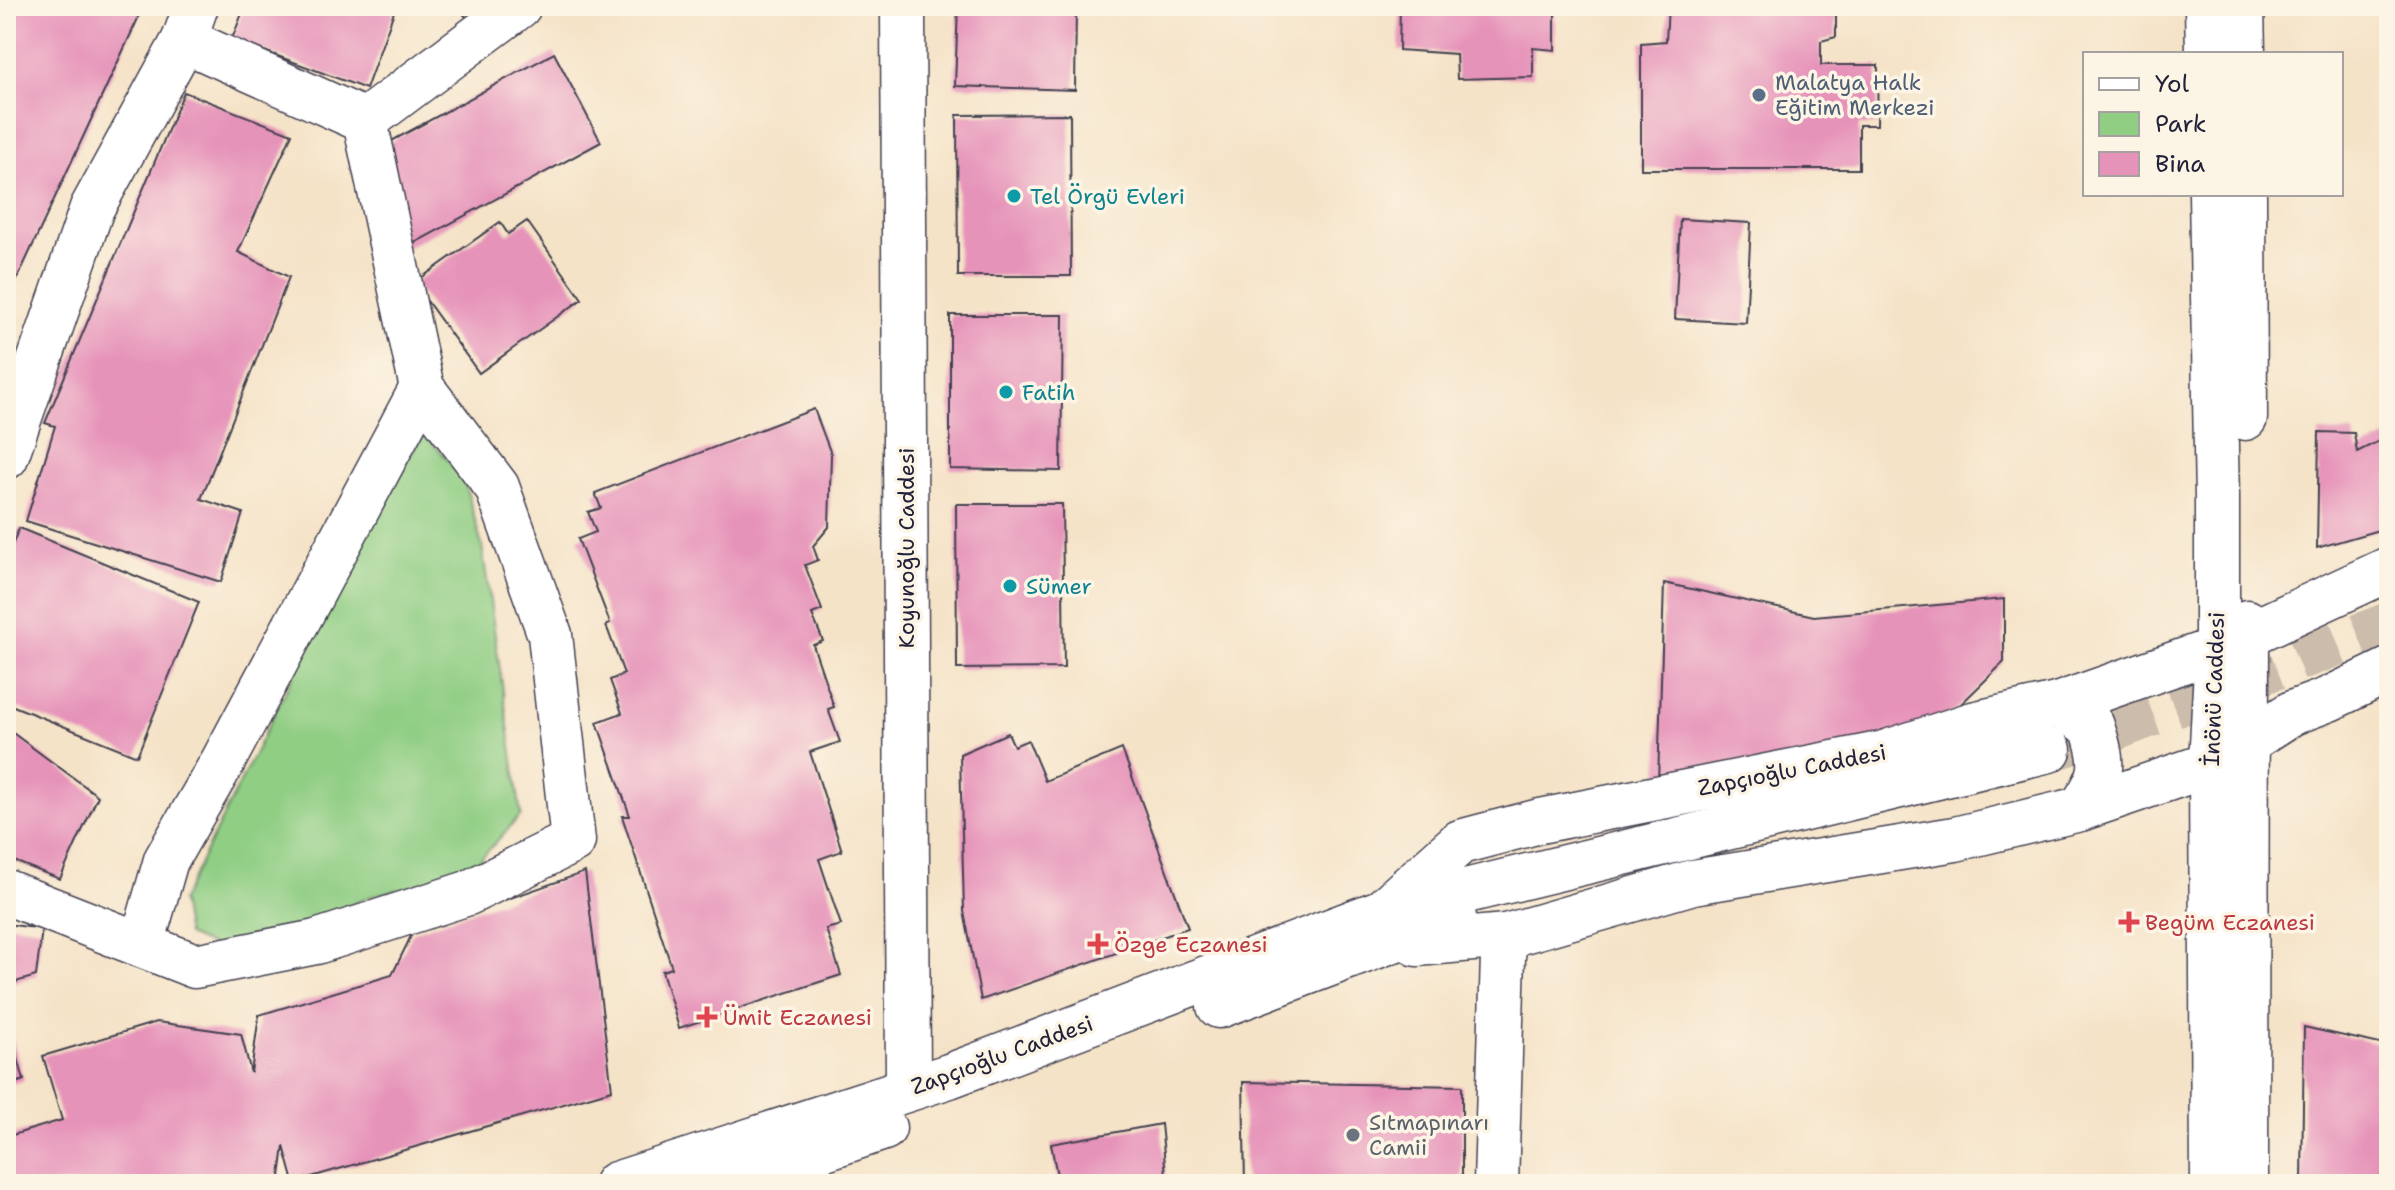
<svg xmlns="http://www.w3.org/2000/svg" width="2395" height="1190" font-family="'Shantell Sans',sans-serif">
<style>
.green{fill:#90ce84;stroke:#597860;stroke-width:2}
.building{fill:#e693b9}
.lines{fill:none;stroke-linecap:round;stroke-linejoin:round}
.secondary-tunnel{stroke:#cbbcac;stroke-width:44;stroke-dasharray:44 22;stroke-linecap:butt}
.street-casing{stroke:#423f50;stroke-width:47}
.secondary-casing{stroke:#423f50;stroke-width:47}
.street{stroke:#fff;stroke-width:44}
.secondary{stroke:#fff;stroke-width:44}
.service-dot{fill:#5c6f8a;stroke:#fcf5e5;stroke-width:3}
.culture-dot{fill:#0f9aa8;stroke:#fcf5e5;stroke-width:3}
.health-dot{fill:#e0444e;stroke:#fcf5e5;stroke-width:3}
.worship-dot{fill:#6b7280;stroke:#fcf5e5;stroke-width:3}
.labels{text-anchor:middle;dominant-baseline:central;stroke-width:7;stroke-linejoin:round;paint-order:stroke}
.service-label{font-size:22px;fill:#4e5e75;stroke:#fcf5e5;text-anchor:start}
.culture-label{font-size:22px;fill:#0d838f;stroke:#fcf5e5;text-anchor:start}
.street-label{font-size:22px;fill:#22223b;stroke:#fcf5e5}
.health-label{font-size:22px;fill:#be3a42;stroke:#fcf5e5;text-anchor:start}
.worship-label{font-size:22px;fill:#5b616d;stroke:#fcf5e5;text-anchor:start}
</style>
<rect width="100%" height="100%" fill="#fcf5e5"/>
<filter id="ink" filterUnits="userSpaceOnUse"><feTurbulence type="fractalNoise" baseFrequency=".0125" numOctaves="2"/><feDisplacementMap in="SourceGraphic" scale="16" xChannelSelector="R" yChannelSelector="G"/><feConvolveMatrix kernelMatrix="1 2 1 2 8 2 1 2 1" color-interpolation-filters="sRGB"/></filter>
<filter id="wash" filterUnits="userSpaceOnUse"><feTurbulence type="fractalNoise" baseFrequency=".006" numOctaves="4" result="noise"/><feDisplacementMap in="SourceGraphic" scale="32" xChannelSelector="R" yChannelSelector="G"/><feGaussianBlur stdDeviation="1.8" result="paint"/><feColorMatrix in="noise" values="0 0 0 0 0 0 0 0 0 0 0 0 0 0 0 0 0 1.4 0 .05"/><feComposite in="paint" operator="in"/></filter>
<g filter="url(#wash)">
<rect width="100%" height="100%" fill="#f5e3c8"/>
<!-- green -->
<polygon class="green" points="425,435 463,476 482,546 521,815 468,872 372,896 258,944 220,949 187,935 181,901 394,474"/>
<g id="blocks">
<!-- building -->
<g class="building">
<polygon points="6,6 133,6 141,12 6,303"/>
<polygon points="245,6 396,6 366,89 232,39"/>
<polygon points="457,6 516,6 481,35"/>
<polygon points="958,6 1076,6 1075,90 955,86"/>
<polygon points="1400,6 1555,6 1555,50 1533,48 1533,77 1457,79 1456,54 1399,50"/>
<polygon points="1668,6 1836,6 1836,37 1821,41 1821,65 1878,65 1877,125 1859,125 1859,169 1641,169 1641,43 1666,41"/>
<polygon points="554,53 601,142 398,252 351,163"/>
<polygon points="184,92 292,134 238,252 289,277 201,499 243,513 221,582 26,521 55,426 45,423"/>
<polygon points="1070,114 1071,276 958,276 957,115"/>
<polygon points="1680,219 1751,223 1746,323 1675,319"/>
<polygon points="527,221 582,299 479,373 414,283 500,222 508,234"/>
<polygon points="950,315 1063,315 1061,471 950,469"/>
<polygon points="814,409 831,454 829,527 813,546 818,560 805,565 822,610 812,614 823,641 813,645 834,707 828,709 840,742 810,752 842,851 819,859 841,925 826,929 841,975 679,1028 662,971 672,968 622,816 630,816 597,722 622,713 610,680 624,674 606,625 610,623 578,539 596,532 588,512 601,508 595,493"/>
<polygon points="2319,432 2354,433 2357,452 2389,436 2389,527 2317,548"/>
<polygon points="956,504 1062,504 1064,668 957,669"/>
<polygon points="19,528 199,602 137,756 6,703 6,561"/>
<polygon points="1664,583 1814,616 2004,599 2004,662 1952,713 1873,751 1658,783"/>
<polygon points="6,728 98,796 60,879 6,858"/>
<polygon points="1008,733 1014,746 1028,740 1045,781 1122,749 1188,928 981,1000 964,911 960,754"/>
<polygon points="585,872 612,1090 294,1182 284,1146 279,1184 6,1184 6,1137 62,1120 43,1056 157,1022 241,1034 251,1073 259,1015 392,975 413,932"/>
<polygon points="6,924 42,929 36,976 6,985"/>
<polygon points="7,1019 24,1080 6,1086 6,1020"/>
<polygon points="2304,1027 2389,1046 2389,1184 2302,1184"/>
<polygon points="1243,1082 1462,1086 1462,1184 1245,1184"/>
<polygon points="1161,1124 1167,1184 1081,1184 1080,1176 1058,1181 1051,1144"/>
<rect x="2064" y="1179" width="65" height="5"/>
</g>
</g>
</g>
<g filter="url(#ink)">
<use href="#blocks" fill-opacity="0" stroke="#423f50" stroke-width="2"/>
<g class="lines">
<!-- secondary-tunnel -->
<polyline class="secondary-tunnel" points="2049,750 2112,730 2389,624"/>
<!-- street casing -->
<g class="street-casing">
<g id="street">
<polyline points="365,121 519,6"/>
<polyline points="6,457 92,208 184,40 196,6"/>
<polyline points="6,892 195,966 316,942 468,893 573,841 550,635 497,487 422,388 365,121 184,40"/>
<polyline points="142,944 166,860 222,763 422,388"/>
</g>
</g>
<!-- secondary casing -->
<g class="secondary-casing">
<g id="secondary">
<polyline points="903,6 908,1089"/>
<polyline points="2207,6 2208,54"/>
<polyline points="2242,6 2243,54"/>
<polyline points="2211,194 2217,499 2217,649 2211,764 2213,1184"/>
<polyline points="2244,194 2245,418"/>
<path d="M2057,705L2092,726C2105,766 2104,774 2080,809"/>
<polyline points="2245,743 2292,713 2329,699 2389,670"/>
<polyline points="1387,907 1460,842 1540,821 1884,753 1973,724 2057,705 2217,649 2389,569"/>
<polyline points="1417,944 1506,936 1693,882 1955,839 2080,809 2211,764"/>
<polyline points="1219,1006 1454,917"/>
<polyline points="616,1184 949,1076 1383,911 2049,750"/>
<polyline points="718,1184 884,1128"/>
<polyline points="1496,1184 1503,956 1506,936"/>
<polyline points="2246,1184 2247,622"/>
</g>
</g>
<!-- street -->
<use href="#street" class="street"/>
<!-- secondary -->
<use href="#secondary" class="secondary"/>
</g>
</g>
<!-- markers -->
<circle class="service-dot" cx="1759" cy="95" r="8"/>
<g class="culture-dot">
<circle cx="1014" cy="196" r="8"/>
<circle cx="1006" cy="392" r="8"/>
<circle cx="1010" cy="586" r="8"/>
</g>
<g class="health-dot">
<path d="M2125 910h8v8h8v8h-8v8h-8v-8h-8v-8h8z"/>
<path d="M1094 932h8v8h8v8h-8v8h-8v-8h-8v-8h8z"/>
<path d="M703 1005h8v8h8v8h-8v8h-8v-8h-8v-8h8z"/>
</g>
<circle class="worship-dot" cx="1353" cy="1135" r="8"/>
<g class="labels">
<!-- service labels -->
<g class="service-label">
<text x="1775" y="82">Malatya Halk<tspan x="1775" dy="25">Eğitim Merkezi</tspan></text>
</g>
<!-- culture labels -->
<g class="culture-label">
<text x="1030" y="196">Tel Örgü Evleri</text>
<text x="1022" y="392">Fatih</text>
<text x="1026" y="586">Sümer</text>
</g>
<!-- street labels -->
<g class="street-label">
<text transform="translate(906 548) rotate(-90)">Koyunoğlu Caddesi</text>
<text transform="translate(2214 689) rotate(-88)">İnönü Caddesi</text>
<text transform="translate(1792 770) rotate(-11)">Zapçıoğlu Caddesi</text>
<text transform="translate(1002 1055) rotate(-20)">Zapçıoğlu Caddesi</text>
</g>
<!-- health labels -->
<g class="health-label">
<text x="2145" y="922">Begüm Eczanesi</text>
<text x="1114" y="944">Özge Eczanesi</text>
<text x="723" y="1017">Ümit Eczanesi</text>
</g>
<!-- worship labels -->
<g class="worship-label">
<text x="1369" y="1122">Sıtmapınarı<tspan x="1369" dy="25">Camii</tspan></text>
</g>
</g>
<!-- margin -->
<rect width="2395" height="1190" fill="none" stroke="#fcf5e5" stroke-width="32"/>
<!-- legend -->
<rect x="2083" y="52" width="260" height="144" fill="#fcf5e5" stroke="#a5a1a1" stroke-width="2"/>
<rect x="2099" y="78" width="40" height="12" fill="#ffffff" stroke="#a5a1a1" stroke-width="2"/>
<text x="2155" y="92" font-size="24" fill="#22223b">Yol</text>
<rect x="2099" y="112" width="40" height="24" fill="#90ce84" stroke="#a5a1a1" stroke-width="2"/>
<text x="2155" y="132" font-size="24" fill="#22223b">Park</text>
<rect x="2099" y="152" width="40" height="24" fill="#e693b9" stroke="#a5a1a1" stroke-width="2"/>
<text x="2155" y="172" font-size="24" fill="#22223b">Bina</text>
</svg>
